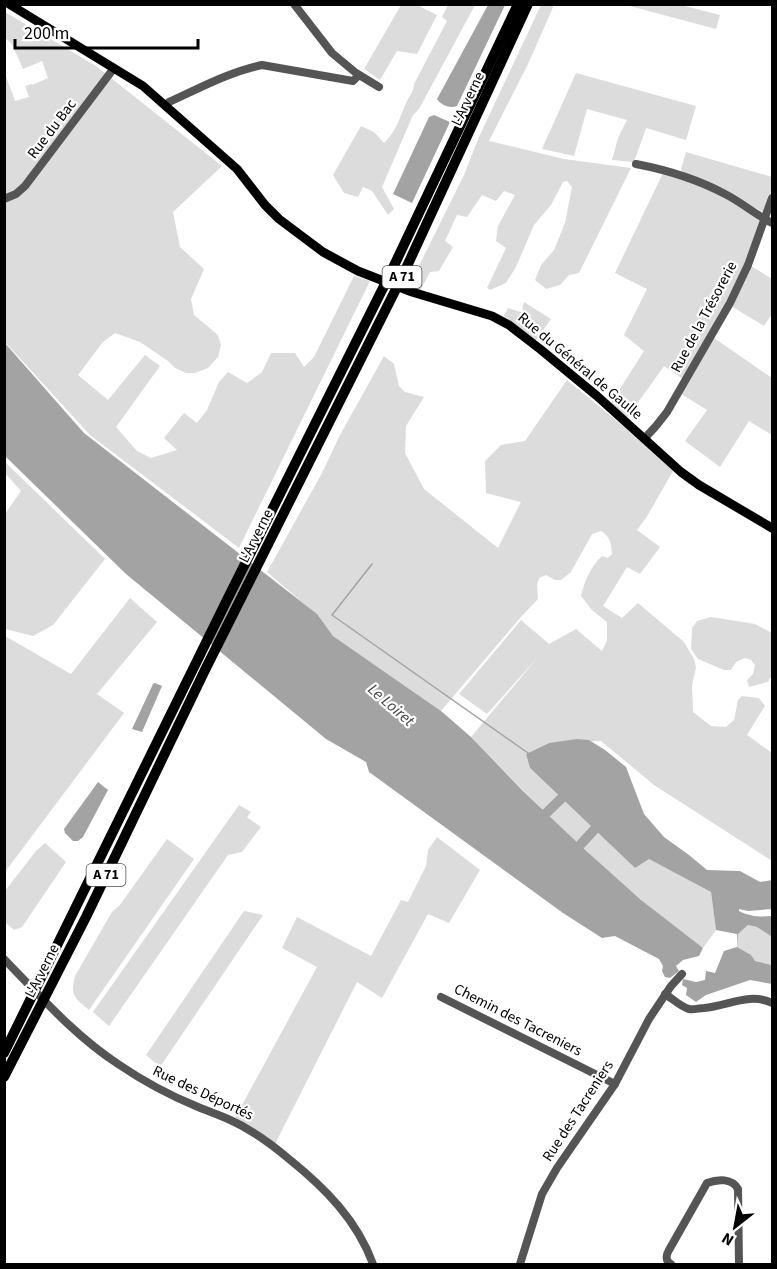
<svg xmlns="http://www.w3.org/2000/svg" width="777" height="1269" font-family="'Source Sans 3',sans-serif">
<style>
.green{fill:#dcdcdc}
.water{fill:#a3a3a3}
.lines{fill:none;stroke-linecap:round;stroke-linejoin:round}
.stream{stroke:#a3a3a3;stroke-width:1.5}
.river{stroke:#a3a3a3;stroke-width:10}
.minor{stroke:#555;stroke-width:8}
.major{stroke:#000;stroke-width:9}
.highway{stroke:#000;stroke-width:10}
.labels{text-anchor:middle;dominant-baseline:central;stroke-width:4.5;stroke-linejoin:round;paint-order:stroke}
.shield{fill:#fff;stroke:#4c4c4c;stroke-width:1.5}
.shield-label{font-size:14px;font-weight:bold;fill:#000}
.street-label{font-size:15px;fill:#000;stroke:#fff}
.water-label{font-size:16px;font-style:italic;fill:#444;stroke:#fff}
</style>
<rect width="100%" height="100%" fill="#fff"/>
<!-- green -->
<g class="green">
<polygon points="401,5 417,5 437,15 417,54 397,51 380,80 364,69"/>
<path d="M448,5H475L419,109L413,115L382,187L394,209L388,215L372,191L363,187L358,197L344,193L333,175L361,126L374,132L384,143C398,129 399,118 407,101C410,95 414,91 414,84L447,21L442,17Z"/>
<polygon points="541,5 554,5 528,64 489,141 564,159 631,168 579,273 569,275 560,285 546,289 535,280 541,265 554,250 565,223 572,187 567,181 563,182 551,205 534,225 516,267 506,283 490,290 487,288 506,248 496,241 498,226 515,195 504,191 496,201 482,195 467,217 457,215 445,241 453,247 439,271 430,272 420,291 411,286 420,267 410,284 464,175 479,137"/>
<polygon points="626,5 681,5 720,15 716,29"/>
<polygon points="5,12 96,66 222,166 173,212 180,247 204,269 191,299 194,315 218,335 221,345 218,357 208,368 195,373 186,373 175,368 168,361 140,342 115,333 103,342 78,375 108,400 145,355 160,366 116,427 137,451 151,458 177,450 164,438 184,413 197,423 207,410 219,382 228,372 247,383 262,372 271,353 295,353 304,367 314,357 354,276 370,281 239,548 90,435 5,342 4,71 15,101 29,97 25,86 32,84 32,85 48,78 42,61 23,69 12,44 5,38"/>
<polygon points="576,73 696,106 686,140 646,128 634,162 612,160 618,138 627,120 587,109 574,156 542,149"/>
<polygon points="686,152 772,177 772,190 763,212 716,186 683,173 681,169"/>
<polygon points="663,173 717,192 758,217 760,223 744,267 722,311 683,379 664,366 627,418 611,403 644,351 624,335 647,289 615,273"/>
<polygon points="751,266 772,279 772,314 764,326 731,306"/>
<polygon points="524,302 551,319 536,340 504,316 508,308 533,316 522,309"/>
<polygon points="714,338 772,378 772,435 749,421 720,467 685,441 707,410 681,394"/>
<path d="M384,356L394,364L399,386L405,392L424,397L406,426L405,453L424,489L498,548L521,502L486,493L485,461L501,445L525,441L567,380L623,426L673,471L646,518L637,530L660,547L640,574L627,567L603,606L622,618L638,603L684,642L694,659L696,667L692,686L693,712L711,726L726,727L734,720L738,700L742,696L759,698L765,706L747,735L772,753V861L654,785L601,741L549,743L526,754L530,768L635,868L648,858L711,892L716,930L703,948C682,932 661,917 641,900C581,849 525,793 471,737L539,656L487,714L459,694L521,620L549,644L576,629L602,651L607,640V622L592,610L581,596C584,582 591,566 602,556L608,558L612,554C611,543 611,538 601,531L592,534L571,572L561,580H555L546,575L539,578L537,585L538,599L520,618L441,711L333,636L316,614L267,572L322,473L340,435Z"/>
<polygon points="5,462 105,559 53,625 33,636 5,629 5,514 21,491 5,473"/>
<polygon points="130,598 157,622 97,694 124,713 5,872 5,636 71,674"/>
<polygon points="711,617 755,624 772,633 772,675 768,682 749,687 747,680 753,674 755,665 751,660 745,658 736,662 731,670 724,670 698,659 691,649 692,628 697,621"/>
<polygon points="239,805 251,812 247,817 261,827 242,852 228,855 109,1026 93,1012"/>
<polygon points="437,837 480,870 449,923 428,914 382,998 357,982 275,1144 235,1118 317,967 282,948 297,917 371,956 401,900 408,902 426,866 428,850"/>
<path d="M167,839L194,859L89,1010C75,998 70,996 75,976L112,912L120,905Z"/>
<polygon points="45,843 66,862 22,927 14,930 5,922 5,891 36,851"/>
<polygon points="244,911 263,915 160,1067 146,1055"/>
<polygon points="748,925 757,927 772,937 772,965 755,961 737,947 738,934"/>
</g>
<!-- water -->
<g class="water">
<path d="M488,5H505L457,106C450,109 441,105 437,99Z"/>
<polygon points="434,115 450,122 412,203 393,194 429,117"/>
<polygon points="4,342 84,433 317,614 333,636 441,711 471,737 523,791 583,848 641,900 703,948 699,956 683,960 676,966 679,971 670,978 665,977 662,971 663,966 659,959 615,936 602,938 563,913 369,772 366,762 326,739 126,574 5,456"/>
<polygon points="155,683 162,686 142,732 132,729 153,684"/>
<path d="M577,739L589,740L605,750L626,767L644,814L664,837L689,855L707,870L740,871L760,882L772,880V909L748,911L739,909V911C751,917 760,917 772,916V937L757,927L748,925L738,934L737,947L751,955L755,961L772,965V984L750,980L706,995L696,1002L686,995L687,988L682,985L683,979L696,982L705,980L706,971L715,973L724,951L737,947V934L716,930L711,892L649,859L635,868L530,768L526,754L549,743Z"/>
<polygon points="98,782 108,790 83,837 78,841 73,841 65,833 64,829"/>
</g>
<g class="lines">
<!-- stream -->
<polyline class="stream" points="372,564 332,615 528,753"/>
<!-- river -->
<g class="river">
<polyline points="536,823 568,792 570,794"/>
<polyline points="571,855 603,820"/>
</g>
<!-- minor -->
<g class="minor">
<polyline points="294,4 332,53 356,73 379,87"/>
<path d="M166,106L169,102C200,88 229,72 262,65L353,81L359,75"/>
<path d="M636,164C667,170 697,179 725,194C741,202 756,215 772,223"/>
<polyline points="4,199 16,194 25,186 114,68"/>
<polyline points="644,439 656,426 667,412 730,303 748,265 772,198"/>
<path d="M4,959C40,996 75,1036 118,1064C143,1081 171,1096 198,1107C208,1111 219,1115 228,1119C251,1129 270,1143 289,1159C325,1188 357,1220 373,1264"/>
<path d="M665,994C673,999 681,1007 689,1009C694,1010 699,1008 704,1008C728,1006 749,992 772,1003"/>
<polyline points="441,997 615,1084"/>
<polyline points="520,1264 542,1194 557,1168 615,1084 649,1019 671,986 682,974"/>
<path d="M671,1264C665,1261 666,1255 669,1250L707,1183C718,1179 732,1178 738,1189L739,1264"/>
</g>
<!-- major -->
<polyline class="major" points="9,4 143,86 237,169 265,205 279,219 323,252 358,271 412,292 492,316 509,325 540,349 597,396 681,472 699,485 772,528"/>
<!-- highway -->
<g class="highway">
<polyline points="4,1053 227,600 391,272 518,4"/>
<polyline points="4,1077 86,917 205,670 402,277 528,4"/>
</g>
</g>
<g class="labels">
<!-- shield labels -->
<g class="shield">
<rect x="382.5" y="266" width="39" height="22" rx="4.5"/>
<rect x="86.5" y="864" width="39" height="22" rx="4.5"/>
</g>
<g class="shield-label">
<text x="402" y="277">A 71</text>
<text x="106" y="875">A 71</text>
</g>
<!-- street labels -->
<g class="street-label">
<text transform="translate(468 99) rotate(-65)">L'Arverne</text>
<text transform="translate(52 129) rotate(-53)">Rue du Bac</text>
<text transform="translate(704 317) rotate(-62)">Rue de la Trésorerie</text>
<text transform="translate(580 366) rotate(40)">Rue du Général de Gaulle</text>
<text transform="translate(256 536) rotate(-63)">L'Arverne</text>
<text transform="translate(42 971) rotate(-63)">L'Arverne</text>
<text transform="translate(518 1020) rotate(27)">Chemin des Tacreniers</text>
<text transform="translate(203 1093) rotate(25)">Rue des Déportés</text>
<text transform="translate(578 1111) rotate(-57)">Rue des Tacreniers</text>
</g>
<!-- water labels -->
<g class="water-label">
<text transform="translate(391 705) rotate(41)">Le Loiret</text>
</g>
</g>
<!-- border -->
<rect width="777" height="1269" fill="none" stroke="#000000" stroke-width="12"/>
<!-- north arrow -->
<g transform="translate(735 1227) rotate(211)" stroke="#ffffff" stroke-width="4.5" paint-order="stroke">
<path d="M0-4.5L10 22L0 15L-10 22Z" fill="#000000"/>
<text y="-9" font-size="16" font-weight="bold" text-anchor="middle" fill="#000000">N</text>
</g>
<!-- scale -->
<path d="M15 39v9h183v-9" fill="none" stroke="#000000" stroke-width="3"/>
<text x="24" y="39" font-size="18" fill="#000000" stroke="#ffffff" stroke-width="4.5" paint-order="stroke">200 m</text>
</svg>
